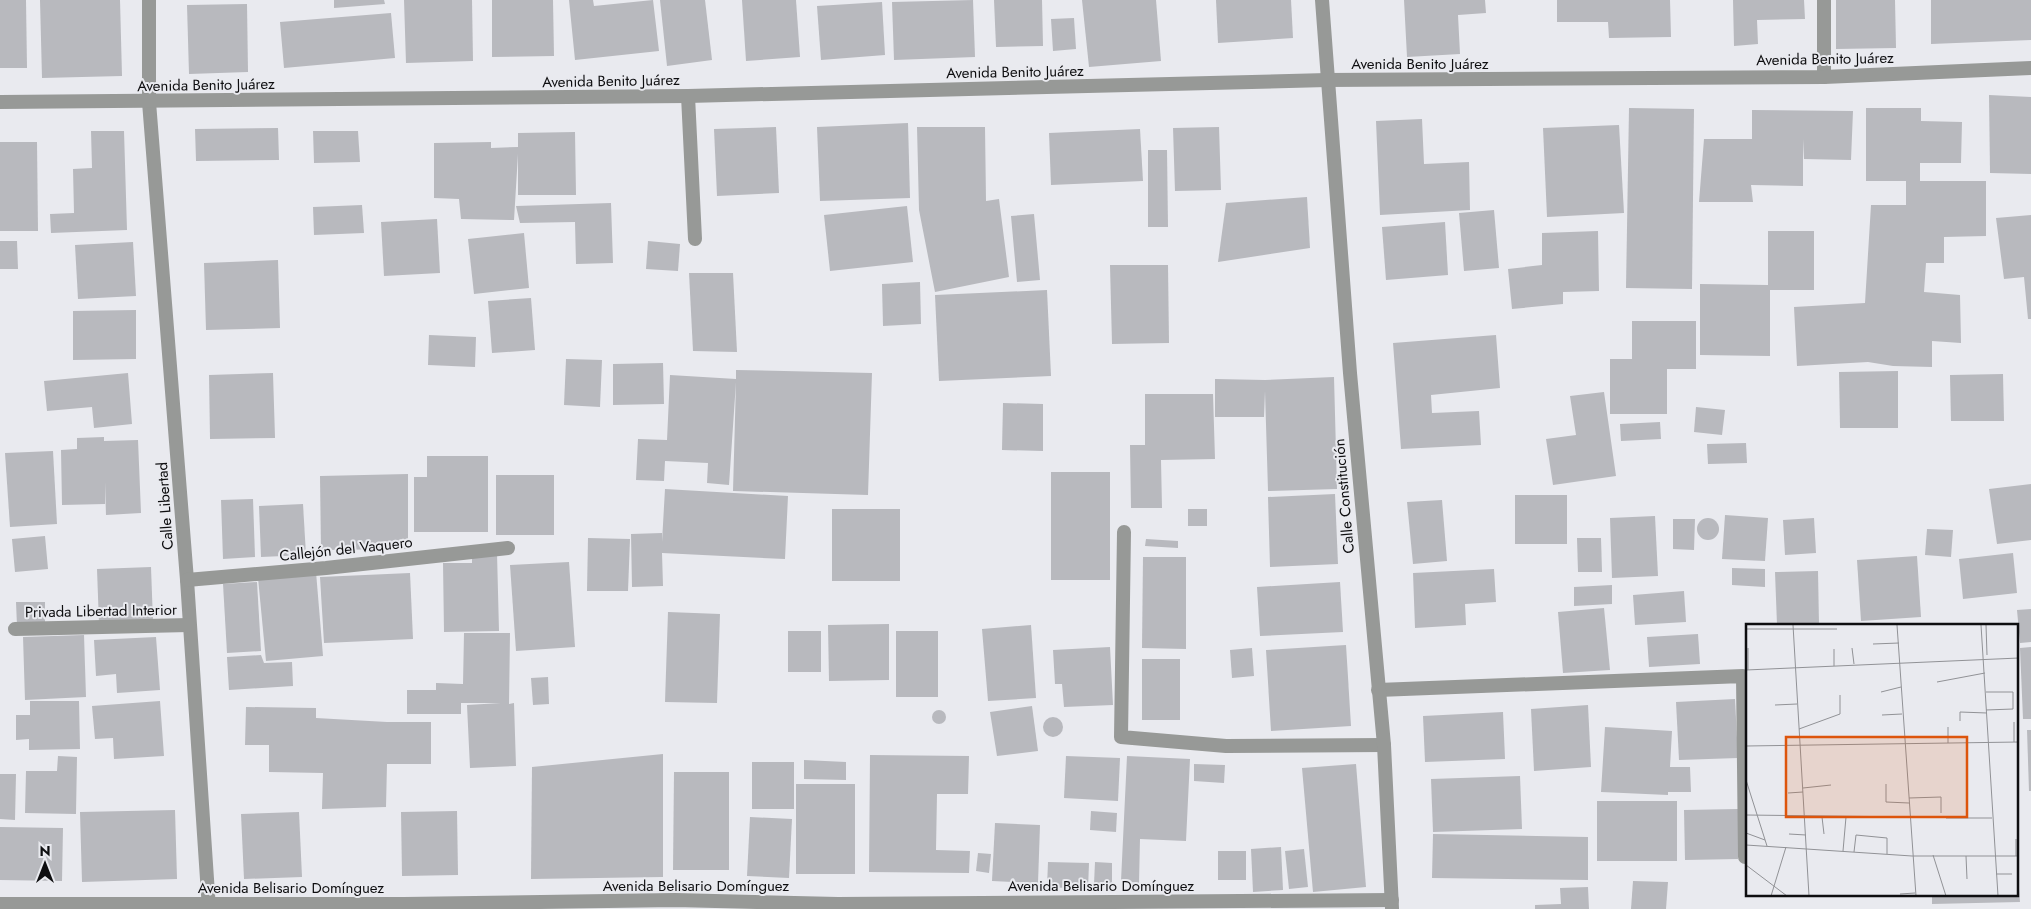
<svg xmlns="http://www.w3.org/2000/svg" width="2031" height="909" font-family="Jost,sans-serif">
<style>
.building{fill:#b8b9be}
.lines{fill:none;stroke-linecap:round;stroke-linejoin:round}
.service{stroke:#979997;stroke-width:14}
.minor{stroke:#979997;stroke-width:14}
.labels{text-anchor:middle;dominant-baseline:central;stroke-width:4;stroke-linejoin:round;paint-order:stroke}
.street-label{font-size:15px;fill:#0e0e10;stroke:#e9eaef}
.inset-road{fill:none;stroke:#919296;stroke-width:1}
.view{fill:#dd550c;fill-opacity:0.15;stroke:#dd550c;stroke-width:2.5}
.inset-edge{fill:none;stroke:#0e0e10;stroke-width:2.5}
</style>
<rect width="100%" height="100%" fill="#e9eaef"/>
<!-- building -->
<g class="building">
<polygon points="0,0 26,0 27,68 0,68"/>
<polygon points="40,0 120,0 122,76 42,78"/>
<polygon points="334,0 384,0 385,4 334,8"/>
<polygon points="404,0 472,0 473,61 406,63"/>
<polygon points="492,0 553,0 554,56 492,57"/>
<polygon points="569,0 593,0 594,6 653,0 659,51 575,60"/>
<polygon points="660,0 705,0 712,60 667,66"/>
<polygon points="742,0 796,0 800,57 746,61"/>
<polygon points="973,0 975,57 894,60 892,2"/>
<polygon points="994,0 1042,0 1043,46 996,47"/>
<polygon points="1082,0 1156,0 1161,61 1089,67"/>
<polygon points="1216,0 1291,0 1293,38 1218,43"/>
<polygon points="1404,0 1485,0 1486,13 1458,15 1460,54 1407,57"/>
<polygon points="1557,0 1670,0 1671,37 1609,38 1608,22 1557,22"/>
<polygon points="1733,0 1804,0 1805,19 1757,20 1758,44 1734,46"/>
<polygon points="1836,0 1895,0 1896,48 1836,49"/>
<polygon points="1931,0 2031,0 2031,40 1931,44"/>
<polygon points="882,2 885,55 821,60 817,6"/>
<polygon points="247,4 248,72 189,74 187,5"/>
<polygon points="391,13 395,58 284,68 280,22"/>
<polygon points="1074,18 1076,49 1053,51 1051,19"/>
<polygon points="1989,95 2031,97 2031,174 1990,173"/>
<polygon points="1629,108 1694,109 1692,289 1626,288"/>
<polygon points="1866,108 1921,108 1921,121 1962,122 1961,163 1920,163 1920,181 1986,181 1986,236 1944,237 1944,263 1926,263 1924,292 1960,295 1961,343 1932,341 1932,367 1893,366 1868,362 1797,366 1794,307 1865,303 1871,205 1906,205 1906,181 1866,181"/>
<polygon points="1752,110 1853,111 1851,160 1804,159 1803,139 1803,186 1751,185 1753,202 1699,202 1704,139 1752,139"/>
<polygon points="1422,119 1424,164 1469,162 1470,210 1380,215 1376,121"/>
<polygon points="908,123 910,198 820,201 817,127"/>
<polygon points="1619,125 1624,213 1547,217 1543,128"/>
<polygon points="776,127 779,193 717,196 714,129"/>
<polygon points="917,127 985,127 986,201 999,199 1009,277 935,292 919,210"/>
<polygon points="1219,127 1221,190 1175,191 1173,128"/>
<polygon points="278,128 279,160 196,161 195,129"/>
<polygon points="1140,129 1143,181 1051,185 1049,133"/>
<polygon points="91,131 124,131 127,230 51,233 50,214 74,213 73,169 92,168"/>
<polygon points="313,131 358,131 360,162 314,163"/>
<polygon points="575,132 576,195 518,195 518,154 514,220 461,219 459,199 434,198 434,143 491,142 491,148 518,147 518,133"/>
<polygon points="0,142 37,142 38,231 0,231"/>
<polygon points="1148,150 1167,150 1168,227 1148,227"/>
<polygon points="1307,197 1310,248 1218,262 1226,203"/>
<polygon points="611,203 613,263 576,264 575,222 520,223 516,206"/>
<polygon points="362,205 364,233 314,235 313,207"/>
<polygon points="907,206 913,262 830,271 824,215"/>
<polygon points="1494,210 1499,268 1464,271 1459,213"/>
<polygon points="1034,214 1040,280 1017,282 1011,216"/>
<polygon points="2031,215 2031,319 2028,319 2024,277 2004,279 1996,218"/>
<polygon points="437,219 440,273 384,276 381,222"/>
<polygon points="1445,222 1448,275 1386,280 1382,227"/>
<polygon points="1598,231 1599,291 1563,292 1563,304 1512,309 1508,269 1542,265 1542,233"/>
<polygon points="1768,231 1814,231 1814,290 1770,290 1770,356 1700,355 1700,284 1768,285"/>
<polygon points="524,233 529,288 474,294 468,239"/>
<polygon points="0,241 17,241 18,269 0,269"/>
<polygon points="648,241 680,244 678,271 646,269"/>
<polygon points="133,242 136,296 78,299 75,245"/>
<polygon points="278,260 280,328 206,330 204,263"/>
<polygon points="1110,265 1168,265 1169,343 1112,344"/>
<polygon points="689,273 733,273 737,352 693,351"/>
<polygon points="920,282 921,324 883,326 882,284"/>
<polygon points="1047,290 1051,376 939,381 935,295"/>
<polygon points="531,298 535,350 492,353 488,301"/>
<polygon points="136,310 136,359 73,360 73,311"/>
<polygon points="1632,321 1696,321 1696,369 1667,369 1667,414 1610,414 1610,359 1632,359"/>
<polygon points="429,335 476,337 475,367 428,365"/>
<polygon points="1496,335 1500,388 1431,395 1432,413 1479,411 1481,445 1401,449 1393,343"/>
<polygon points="566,359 602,360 600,407 564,405"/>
<polygon points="663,363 664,404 613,405 613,364"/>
<polygon points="736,370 872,373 868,495 733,491 736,382 729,485 707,483 708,463 665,461 664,481 636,480 638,439 667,440 670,375 736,379"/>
<polygon points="1898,371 1898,428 1840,428 1839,372"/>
<polygon points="128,373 132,424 94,428 92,407 47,411 44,381"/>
<polygon points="273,373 275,438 210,439 209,375"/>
<polygon points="2003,374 2004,421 1951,421 1950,375"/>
<polygon points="1334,377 1337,489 1268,491 1265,391 1264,417 1215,417 1215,379 1265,380"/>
<polygon points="1604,392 1616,476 1553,485 1546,439 1576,435 1570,396"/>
<polygon points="1145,394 1213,394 1215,459 1161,460 1162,508 1131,508 1130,445 1145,445"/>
<polygon points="1003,403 1043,404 1043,451 1002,450"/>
<polygon points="1696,407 1725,410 1722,435 1694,432"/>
<polygon points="1660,422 1661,439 1621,441 1620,424"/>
<polygon points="104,437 104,441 138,440 141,513 106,515 105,482 105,504 62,505 61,450 77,449 77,438"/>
<polygon points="1746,443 1747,463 1708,464 1707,444"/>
<polygon points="53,451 57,524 10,527 5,453"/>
<polygon points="427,456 488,456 488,532 414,532 414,477 427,477"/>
<rect x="1051" y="472" width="59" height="108"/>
<polygon points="408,474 408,549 321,550 320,476"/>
<rect x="496" y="475" width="58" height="60"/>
<polygon points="2031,484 2031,540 1997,544 1989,489"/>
<polygon points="665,489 788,496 785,559 662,553 663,586 632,587 631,534 662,533 662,542"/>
<polygon points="1335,494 1338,564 1270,567 1268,497"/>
<rect x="1515" y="495" width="52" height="49"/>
<polygon points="253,499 255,557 223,559 221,500"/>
<polygon points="1442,500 1447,561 1413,564 1407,502"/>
<polygon points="303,504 306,555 261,557 259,506"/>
<rect x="832" y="509" width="68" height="72"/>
<rect x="1188" y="509" width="19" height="17"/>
<polygon points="1725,515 1768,518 1765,561 1722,559"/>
<polygon points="1655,516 1658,576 1612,578 1610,518"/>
<polygon points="1814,518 1816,553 1785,555 1783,520"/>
<circle cx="1708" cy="529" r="11"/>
<polygon points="1673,519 1695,519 1694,550 1673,549"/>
<polygon points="1927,529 1953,530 1951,557 1925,555"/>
<polygon points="45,536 48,569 15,572 12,539"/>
<polygon points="588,538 630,539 628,591 587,591"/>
<polygon points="1577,538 1601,538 1602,572 1578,572"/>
<polygon points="1146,539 1178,541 1178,548 1145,546"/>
<polygon points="497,553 499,631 444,632 443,563 472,563 472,554"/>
<polygon points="2013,553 2017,593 1963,599 1959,559"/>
<polygon points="1917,556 1921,617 1861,621 1857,560"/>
<polygon points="1143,557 1186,557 1186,649 1142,648"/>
<polygon points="569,562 575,647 516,651 510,565"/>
<polygon points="151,567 153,622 99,624 97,569"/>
<polygon points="1732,568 1765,569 1765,587 1732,585"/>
<polygon points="1494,569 1496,602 1465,604 1466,625 1415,628 1413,573"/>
<polygon points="1818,571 1819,625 1777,625 1775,572"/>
<polygon points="316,572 323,656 266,661 258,578"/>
<polygon points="410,573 413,639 324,643 320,577"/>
<polygon points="257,582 261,651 227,653 223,584"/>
<polygon points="1340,582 1343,632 1260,636 1257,587"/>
<polygon points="1612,585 1612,604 1574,606 1574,587"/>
<polygon points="1684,591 1686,622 1635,625 1633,595"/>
<polygon points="16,602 45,602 45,625 17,626"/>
<polygon points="1604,608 1610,670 1563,673 1558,612"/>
<polygon points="2031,609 2031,642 2020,643 2017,610"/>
<polygon points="668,612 720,614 717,703 665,702"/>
<polygon points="889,624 889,680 829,681 828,625"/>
<polygon points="1031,625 1036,698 988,701 982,629"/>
<rect x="788" y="631" width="33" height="41"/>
<rect x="896" y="631" width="42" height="66"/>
<polygon points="464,633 510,633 509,704 514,703 516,766 470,768 467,705 501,703 461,703 461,714 407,714 407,690 436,690 436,683 463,684"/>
<polygon points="1698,634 1700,664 1649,667 1647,637"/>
<polygon points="84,635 86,697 25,700 23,637"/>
<polygon points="156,637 160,690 117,693 116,674 96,676 94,640"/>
<polygon points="1346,645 1351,726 1271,731 1266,650"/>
<polygon points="1110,647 1113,705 1064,707 1062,684 1055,684 1053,650"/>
<polygon points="2031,647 2031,719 2023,719 2020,648"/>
<polygon points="1252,648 1254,676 1232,678 1230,650"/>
<polygon points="261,655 264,663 292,662 293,686 229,690 227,657"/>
<rect x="1142" y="659" width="38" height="61"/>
<polygon points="548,677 549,704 533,705 531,678"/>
<polygon points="1735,699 1738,758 1679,760 1676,702"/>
<polygon points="30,701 79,701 80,749 29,750 29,739 16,740 16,715 30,715"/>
<polygon points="160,701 164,756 114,759 113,738 95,739 92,706"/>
<polygon points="1588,705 1591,767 1534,771 1531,709"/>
<polygon points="1032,706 1038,751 997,756 990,712"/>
<polygon points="246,707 316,708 316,718 387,722 431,722 431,764 387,764 386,807 322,809 323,773 269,772 269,745 245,745"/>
<circle cx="939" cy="717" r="7"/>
<polygon points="1503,712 1505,759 1425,762 1423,716"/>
<circle cx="1053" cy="727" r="10"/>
<polygon points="1605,727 1672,731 1670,767 1690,767 1691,792 1668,792 1668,795 1601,792"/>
<polygon points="2027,730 2031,730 2031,791 2029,791"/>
<polygon points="663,754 663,877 531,879 532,767"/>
<polygon points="870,755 969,756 968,794 937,794 936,850 970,851 969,873 869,872"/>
<polygon points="58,756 77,757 76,814 25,813 26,771 57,771"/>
<polygon points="1066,756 1120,758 1118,801 1064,798"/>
<polygon points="1127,756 1190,759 1186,841 1140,839 1139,883 1121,881"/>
<polygon points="804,760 846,762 846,780 804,779"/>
<rect x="752" y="762" width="42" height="47"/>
<polygon points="1194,764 1225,765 1224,783 1194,781"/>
<polygon points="1356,764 1366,887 1313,892 1302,768"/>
<polygon points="674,772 729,772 729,870 673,870"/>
<polygon points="0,774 16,774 15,820 0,819"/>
<polygon points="1520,776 1522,829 1433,832 1431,779"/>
<rect x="796" y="784" width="59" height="90"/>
<rect x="1597" y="801" width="80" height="60"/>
<polygon points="1738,809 1738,859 1685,860 1684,810"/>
<polygon points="175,810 177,879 82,882 80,812"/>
<polygon points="457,811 458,875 402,876 401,812"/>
<polygon points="1091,811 1117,813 1116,832 1090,830"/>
<polygon points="299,812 302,877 244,879 241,814"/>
<polygon points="750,817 792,819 789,878 747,876"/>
<polygon points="995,823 1040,825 1038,883 992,881"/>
<polygon points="0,827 63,828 62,881 0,880"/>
<polygon points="1433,834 1588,837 1588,880 1432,878"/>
<polygon points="1281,847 1283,890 1253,892 1251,849"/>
<polygon points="1304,849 1308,887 1289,889 1285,851"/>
<rect x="1218" y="851" width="28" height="29"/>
<polygon points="978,853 991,854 989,873 976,871"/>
<polygon points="1048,862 1089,863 1088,889 1047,887"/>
<polygon points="1095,862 1112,863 1112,885 1094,884"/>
<polygon points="2017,864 2020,902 1932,904 1932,895 2017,895"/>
<polygon points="1633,881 1668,882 1666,909 1631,909"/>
<polygon points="1588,887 1589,909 1535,909 1535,905 1561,904 1560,888"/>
</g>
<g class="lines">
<!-- service -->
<g class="service">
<polyline points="1824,77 1824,0"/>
<polyline points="1124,532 1121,737 1226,746 1384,745"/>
<polyline points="1378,690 1743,676 1745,857"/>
</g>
<!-- minor -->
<g class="minor">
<polyline points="149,0 149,102 187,580 209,909"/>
<polyline points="1322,0 1350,373 1384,745 1392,908"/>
<polyline points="688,96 695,239"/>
<polyline points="0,102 688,96 1327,80 1824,77 2031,68"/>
<polyline points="187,580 326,568 508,548"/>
<polyline points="15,629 189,625"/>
<polyline points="0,904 404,904 675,900 838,904 1392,900"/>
</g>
</g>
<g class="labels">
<!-- street labels -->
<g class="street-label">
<text transform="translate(1825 59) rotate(-1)">Avenida Benito Juárez</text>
<text x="1420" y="64">Avenida Benito Juárez</text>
<text transform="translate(1015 72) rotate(-1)">Avenida Benito Juárez</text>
<text transform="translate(611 81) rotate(-1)">Avenida Benito Juárez</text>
<text transform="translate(206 85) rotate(-1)">Avenida Benito Juárez</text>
<text transform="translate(1344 496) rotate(-95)">Calle Constitución</text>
<text transform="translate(165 506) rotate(-94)">Calle Libertad</text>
<text transform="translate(346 549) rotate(-6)">Callejón del Vaquero</text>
<text transform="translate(101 611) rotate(-1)">Privada Libertad Interior</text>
<text x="696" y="886">Avenida Belisario Domínguez</text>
<text x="1101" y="886">Avenida Belisario Domínguez</text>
<text x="291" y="888">Avenida Belisario Domínguez</text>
</g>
</g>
<!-- overview -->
<g transform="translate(1746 624)">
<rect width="272" height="272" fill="#e9eaef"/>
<path class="inset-road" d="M47,1L63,272M151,1L170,272M235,1L252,272M240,1L241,31M0,5H91M127,20L153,19M106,24L108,40M88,42V25M0,46L273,34M2,46V24M191,58L239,49M135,68L155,63M240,68H267V85L240,86M29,81L51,80M136,91L156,90M214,97V88L241,89M268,98V118M53,105L94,90V71M202,119V103M0,122L273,118M0,156L21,222M140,160V178L163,179M57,164L85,161M42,169L57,168M163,174L195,173V189M0,191L164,193M76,193L78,210M200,194H246M0,209L19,216M43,210L60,211M270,215V232M0,221L166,232H273M97,227L100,193M108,228L110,211L141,214V230M187,231L200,272M220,232L221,255M0,241L41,272M250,250H266M154,270L169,269M25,272L40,223"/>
<path class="view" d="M40,113H221V193H40Z"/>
<rect width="272" height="272" class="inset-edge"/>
</g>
<!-- north arrow -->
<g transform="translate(45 864)" stroke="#e9eaef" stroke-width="4" paint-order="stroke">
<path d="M0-4L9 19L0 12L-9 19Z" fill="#0e0e10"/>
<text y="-8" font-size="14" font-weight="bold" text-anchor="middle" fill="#0e0e10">N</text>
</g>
</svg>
